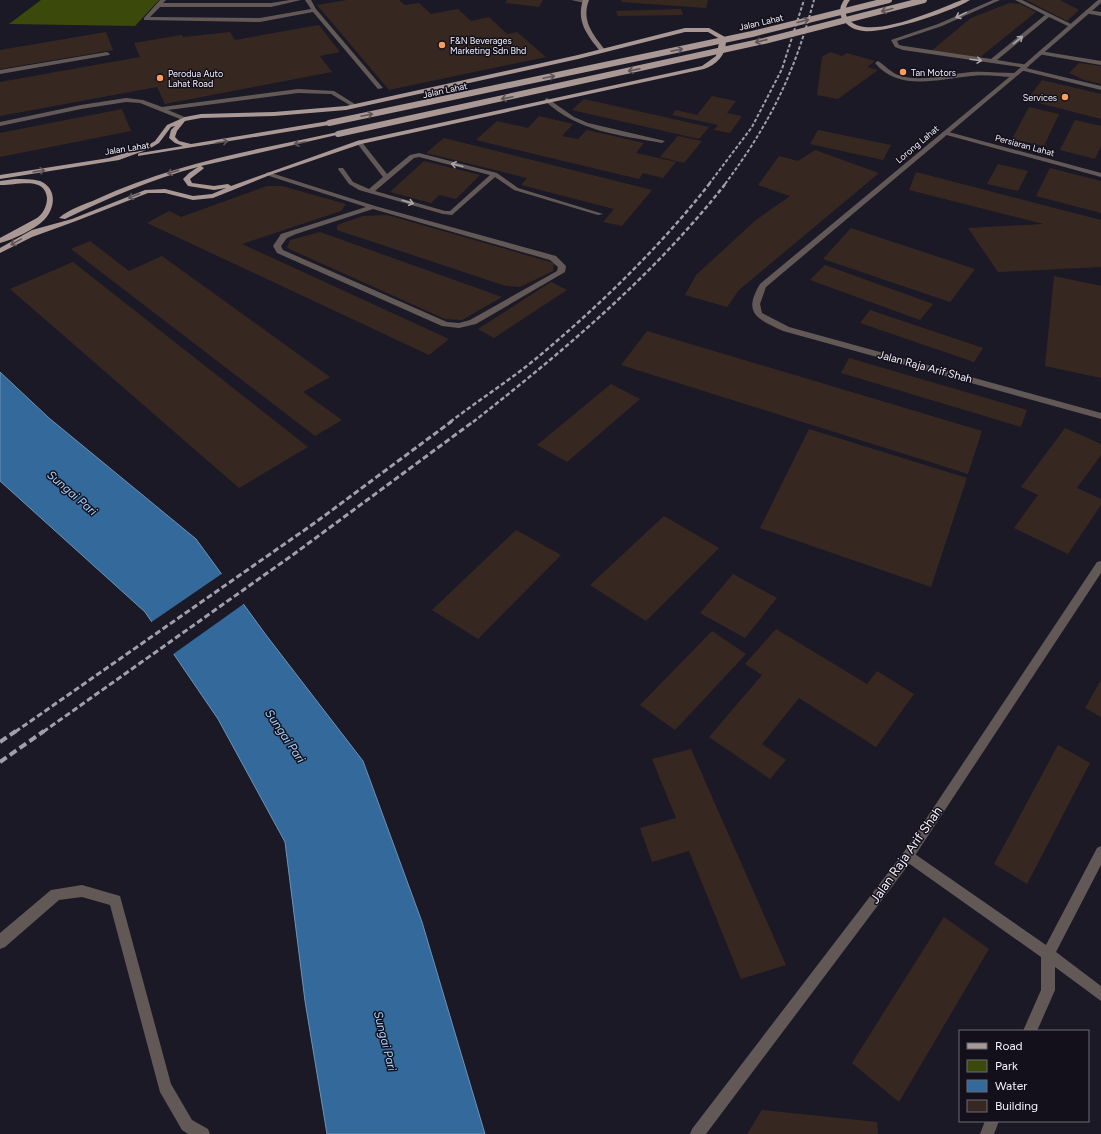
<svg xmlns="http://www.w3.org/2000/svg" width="1101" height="1134" font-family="Figtree,sans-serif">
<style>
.green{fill:#3b490b}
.water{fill:#336a9b;stroke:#6d92b8}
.pier{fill:#1c1926}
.building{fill:#362820}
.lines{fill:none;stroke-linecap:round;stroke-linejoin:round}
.service{fill:#625957;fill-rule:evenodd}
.minor{fill:#625957;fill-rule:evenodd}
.tertiary{fill:#625957;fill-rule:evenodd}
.secondary{fill:#8a7c79;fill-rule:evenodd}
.primary{fill:#a99894;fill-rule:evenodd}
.rail-far3{stroke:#a19faa;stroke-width:2;stroke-dasharray:3.5 2;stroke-linecap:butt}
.rail-far2{stroke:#a19faa;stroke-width:2.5;stroke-dasharray:4.5 2.5;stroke-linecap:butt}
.rail-far1{stroke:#a19faa;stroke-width:3;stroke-dasharray:6 3;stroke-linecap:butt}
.rail{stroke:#a19faa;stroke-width:4;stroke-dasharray:8 4;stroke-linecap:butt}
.primary-bridge{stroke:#a99894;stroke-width:6}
.oneway{stroke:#5e5458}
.oneway2{stroke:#aaa5a9}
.poi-dot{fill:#fe9c58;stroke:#13101c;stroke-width:1.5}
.labels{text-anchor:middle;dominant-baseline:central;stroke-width:3;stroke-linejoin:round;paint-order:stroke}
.far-street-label{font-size:9px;fill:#f3f1fb;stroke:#13101c}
.far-poi-label{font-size:9px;fill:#f3f1fb;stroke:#13101c;text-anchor:start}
.street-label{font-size:11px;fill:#f3f1fb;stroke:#13101c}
.water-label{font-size:12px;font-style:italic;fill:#a6d2fd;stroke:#13101c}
.near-street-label{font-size:13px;fill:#f3f1fb;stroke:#13101c}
</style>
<rect width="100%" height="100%" fill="#1c1926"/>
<!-- green -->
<polygon class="green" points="41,0 159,0 135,26 9,24"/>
<!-- water -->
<polygon class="water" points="0,372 49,418 196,539 266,635 363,761 422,922 485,1134 327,1134 305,1001 285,842 218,719 145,612 0,481"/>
<!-- pier -->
<polygon class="pier" points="223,573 245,603 172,655 150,623"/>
<!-- building -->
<g class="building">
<polygon points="347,0 399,0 405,5 419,3 431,14 458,9 471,21 489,17 507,34 517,32 546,57 389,90 317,5"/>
<polygon points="507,0 543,0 539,7 505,3"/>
<polygon points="622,0 708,0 706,8 621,2"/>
<polygon points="1026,0 1060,0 1079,10 1067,21"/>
<polygon points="1009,3 1020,4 1036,12 979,58 931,51 971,18"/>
<polygon points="681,9 683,15 618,16 616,11"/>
<polygon points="319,25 340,52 320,56 332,72 165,104 157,87 0,116 0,82 140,57 134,43 182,35 183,37 230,32 235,40"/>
<polygon points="106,32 113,50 0,69 0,50"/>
<polygon points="830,52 842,56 847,53 875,61 867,67 878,70 838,99 817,95 822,57"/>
<polygon points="1079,63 1101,66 1101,84 1084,80 1069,73"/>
<polygon points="1042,80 1101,94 1101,119 1027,100"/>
<polygon points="712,96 736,101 727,113 742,116 730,133 714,130 718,125 672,115 676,110 697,115"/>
<polygon points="584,99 709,127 699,139 572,110"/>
<polygon points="1029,107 1059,114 1044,146 1012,139"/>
<polygon points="122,109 131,131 0,157 0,133"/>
<polygon points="539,116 573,124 562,136 578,139 587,130 644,143 636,153 676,162 663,178 643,173 639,179 476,140 497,121 528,128"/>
<polygon points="1075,120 1101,126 1101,146 1095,159 1060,150"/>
<polygon points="818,130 891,145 883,160 810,144"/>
<polygon points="678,136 702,141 684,163 660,157"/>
<polygon points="444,138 652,190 622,226 603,222 614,209 521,185 527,178 426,153"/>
<polygon points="815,150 879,173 739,290 727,307 685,295 696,275 756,220 790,196 758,185 779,156 798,161"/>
<polygon points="424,161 480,175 456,199 439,195 431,203 390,192"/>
<polygon points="998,164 1028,171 1018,191 987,184"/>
<polygon points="1050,168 1101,181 1101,213 1036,196"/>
<polygon points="916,172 1101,220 1101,267 998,272 968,228 1044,224 909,190"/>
<polygon points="267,186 282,186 346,204 341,211 242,244 449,339 429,355 147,223 169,211 181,217"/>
<polygon points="387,215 554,263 553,271 520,287 506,286 337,230 337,225 363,216"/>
<polygon points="851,228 975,269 950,302 823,259"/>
<polygon points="320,232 502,297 462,320 445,319 287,248 290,240"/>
<polygon points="90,241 129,271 162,256 330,377 303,392 342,420 315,436 71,249"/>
<polygon points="73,262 308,447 239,488 10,289"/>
<polygon points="825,265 933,304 920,320 810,280"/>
<polygon points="1054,276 1101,286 1101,378 1045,366"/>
<polygon points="551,282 567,290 494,338 478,329"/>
<polygon points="870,310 983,348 974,362 860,323"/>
<polygon points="647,331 982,431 968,474 621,365"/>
<polygon points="849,358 1027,410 1021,427 841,373"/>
<polygon points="611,384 640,399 567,462 537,445"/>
<polygon points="1065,428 1101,444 1101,455 1077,488 1101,499 1101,505 1068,554 1014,528 1038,495 1021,487"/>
<polygon points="809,429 967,478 931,587 760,528"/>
<polygon points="664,516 719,548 646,621 590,585"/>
<polygon points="516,530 561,555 478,639 432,610"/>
<polygon points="733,574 777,598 745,638 700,613"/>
<polygon points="776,629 867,684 877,671 914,694 876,747 799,698 762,744 786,760 770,779 709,737 762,675 745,664"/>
<polygon points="712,631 746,654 675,730 640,705"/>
<polygon points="1101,680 1101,717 1085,708"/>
<polygon points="1058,745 1090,763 1027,884 994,864"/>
<polygon points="691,749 786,965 741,979 689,851 652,862 640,828 676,818 652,759"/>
<polygon points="944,917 989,949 899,1102 852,1063"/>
<polygon points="762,1110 877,1122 878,1134 747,1134"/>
</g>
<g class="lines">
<!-- service -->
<g class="service">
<polygon points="160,0 166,0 163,3 271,3 290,0 301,0 271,7 160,7 150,17 260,18 311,9 305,0 311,0 316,9 383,88 378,89 313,12 260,22 144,20 144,18"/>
<polygon points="571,0 587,0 588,1 585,3"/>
<polygon points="993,0 1000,0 942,26 897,41 899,45 904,46 991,59 1045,15 1015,0 1022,0 1075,26 1070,27 1049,17 997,60 1028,65 1029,66 1026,68 903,50 895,47 891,40 938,24"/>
<polygon points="1087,10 1101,12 1101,16 1085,13 1085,11"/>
<polygon points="1040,51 1101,61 1101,65 1038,54 1038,52"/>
<polygon points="107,52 110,54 109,55 0,74 0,70"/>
<path d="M878,61C885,65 890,72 898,75C921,83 948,74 971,72C985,71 1000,73 1014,73L1017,75L1014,77C1000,77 985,74 971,76C939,79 899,92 875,63Z"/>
<polygon points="1022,67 1101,86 1101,90 1020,70 1019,69"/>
<polygon points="298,89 334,91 358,106 353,107 331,94 298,93 168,110 187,118 188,119 185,121 140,103 126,102 81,109 0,126 0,122 81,105 126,98 143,100 162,107"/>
<path d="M547,98L574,117L588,123L665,141L662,143C619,135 579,132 545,101V99Z"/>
<polygon points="945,131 1101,173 1101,177 943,134 942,133"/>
<path d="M359,140L361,141L387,174L410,155L419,153L497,173L518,188L603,214L598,215L514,190L495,177L452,215L443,214L359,190L349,184L338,169L339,168H343L353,182L369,189L383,177L356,142ZM419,157L490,175L450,211H445L375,191L414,158Z"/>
<path d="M268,172L375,206L556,256L566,266L565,272L476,324L459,328L442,326L277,253L273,246L281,234L366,207L266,175L265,174ZM373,209L550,260L558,267L557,271L470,320L459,323L447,322L283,250L281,246L287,238L296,234Z"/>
</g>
<!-- minor -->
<g class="minor">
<polygon points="1101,846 1101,865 1056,952 1101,986 1101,1001 1055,967 1055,990 1037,1031 1023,1031 1041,990 1041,957 904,860 902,856 904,852 908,850 912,852 1046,945 1097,848"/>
<polygon points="82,885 120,896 171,1084 192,1120 208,1129 210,1134 188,1134 182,1130 160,1092 110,905 82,897 59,900 5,947 0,949 0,933 51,890"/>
<polygon points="985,1121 999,1121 994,1134 980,1134"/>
</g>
<!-- tertiary -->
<g class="tertiary">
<path d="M1098,0H1101V3L1024,70L766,287L760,304L762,313L789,327L1101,413V419L783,331C758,319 742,314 760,284L1020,68Z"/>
<polygon points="1101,561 1101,573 912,860 706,1134 690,1134 692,1129 904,852 1097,562"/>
</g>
<!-- secondary -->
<path class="secondary" d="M583,0H589C581,21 593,34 605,50L604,51H600C587,35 576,21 583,0Z"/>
<!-- primary -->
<g class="primary">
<path d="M844,0H850C846,5 844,11 847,17C863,45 940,8 962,0H970C954,11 883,34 864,31C854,30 849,27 843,20C838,13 840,6 844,0Z"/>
<path d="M685,28H709L725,37C729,52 718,64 704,69L361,144L270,175L213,198L193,200L165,193H148L76,221L32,237L0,253V248L32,230L72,219L145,190L165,189L193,196L212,194L226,188L214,190L188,186L183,179L189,173L198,167C152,179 108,198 65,219L59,218C69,209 86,204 97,199C174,163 256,150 338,132L341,134L201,166L204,168L203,169L190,179L192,183L214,186L228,184L231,186L357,141L702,66L716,56L720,39L708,32H685L578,59L346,110L274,116L201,118L185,121L177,131L175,137L179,141L191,144L329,121L332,123L329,125L138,156V154L140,153L183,146L175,143L169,138L171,130L175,126L171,127L159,143L149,149L119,160L0,179V175L109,158L145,147L155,141L167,125L185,117L201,114L274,112L346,106L578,55Z"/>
<path d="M15,179C23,179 32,179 40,181C57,188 56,208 44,220C34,230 14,239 0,243V238L37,218C43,214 47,206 47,198C45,175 14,186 0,185V181Z"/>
</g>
<!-- rail-far3 -->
<g class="rail-far3">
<polyline points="709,184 752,127 782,69 804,0"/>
<path d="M725,184C771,122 794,74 814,0"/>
</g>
<!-- rail-far2 -->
<g class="rail-far2">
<path d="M450,422C479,400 510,380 538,357C600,305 660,247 710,183"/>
<path d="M473,422C565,350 654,275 726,183"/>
</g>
<!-- rail-far1 -->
<g class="rail-far1">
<polyline points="15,732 316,522 452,421"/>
<polyline points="43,732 294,554 474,421"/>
</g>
<!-- rail -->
<g class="rail">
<polyline points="0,742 16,731"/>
<polyline points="0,762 44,731"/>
</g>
<!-- primary-bridge -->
<g class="primary-bridge">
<polyline points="329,123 752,34 889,0"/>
<polyline points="338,134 764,41 924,0"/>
</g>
</g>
<!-- one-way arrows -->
<defs><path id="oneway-shaft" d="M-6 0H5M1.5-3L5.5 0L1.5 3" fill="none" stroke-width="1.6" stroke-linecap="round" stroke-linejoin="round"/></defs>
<g class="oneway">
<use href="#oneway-shaft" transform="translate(887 10) rotate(165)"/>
<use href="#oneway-shaft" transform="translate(803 21) rotate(-14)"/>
<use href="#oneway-shaft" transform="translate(761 41) rotate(167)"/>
<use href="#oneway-shaft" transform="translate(677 50) rotate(-12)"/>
<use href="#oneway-shaft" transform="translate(634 70) rotate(168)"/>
<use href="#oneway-shaft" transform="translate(549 77) rotate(-12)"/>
<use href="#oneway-shaft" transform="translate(507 98) rotate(168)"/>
<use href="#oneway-shaft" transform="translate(367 115) rotate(-12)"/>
<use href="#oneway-shaft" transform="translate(222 142) rotate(-9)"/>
<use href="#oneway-shaft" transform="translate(300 143) rotate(168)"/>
<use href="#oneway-shaft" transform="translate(39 171) rotate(-9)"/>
<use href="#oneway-shaft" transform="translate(173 172) rotate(163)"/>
<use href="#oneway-shaft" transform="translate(134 196) rotate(158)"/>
<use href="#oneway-shaft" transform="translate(16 242) rotate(151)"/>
</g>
<g class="oneway2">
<use href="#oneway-shaft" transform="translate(961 15) rotate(154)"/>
<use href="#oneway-shaft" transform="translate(1018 40) rotate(-39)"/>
<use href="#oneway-shaft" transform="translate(976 60) rotate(7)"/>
<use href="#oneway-shaft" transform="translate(457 165) rotate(-166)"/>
<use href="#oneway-shaft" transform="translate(408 202) rotate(16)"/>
</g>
<!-- markers -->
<g class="poi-dot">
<circle cx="442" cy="45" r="4"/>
<circle cx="903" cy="72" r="4"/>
<circle cx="160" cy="78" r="4"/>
<circle cx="1065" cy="97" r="4"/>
</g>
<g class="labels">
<!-- far-street labels -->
<g class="far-street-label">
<text transform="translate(761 22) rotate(-13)">Jalan Lahat</text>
<text transform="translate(445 90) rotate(-12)">Jalan Lahat</text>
<text transform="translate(917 144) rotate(-40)">Lorong Lahat</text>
<text transform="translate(1025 145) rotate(15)">Persiaran Lahat</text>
<text transform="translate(127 148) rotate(-9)">Jalan Lahat</text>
</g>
<!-- far-poi labels -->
<g class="far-poi-label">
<text x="450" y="40">F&amp;N Beverages<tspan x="450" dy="10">Marketing Sdn Bhd</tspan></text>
<text x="911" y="72">Tan Motors</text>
<text x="168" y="73">Perodua Auto<tspan x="168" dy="10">Lahat Road</tspan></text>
<text x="1057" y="97" text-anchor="end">Services</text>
</g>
<!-- street labels -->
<g class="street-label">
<text transform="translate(925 367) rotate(15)">Jalan Raja Arif Shah</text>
</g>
<!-- water labels -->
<g class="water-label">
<text transform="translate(72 493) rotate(41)">Sungai Pari</text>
<text transform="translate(285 736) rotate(56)">Sungai Pari</text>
<text transform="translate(385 1041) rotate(76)">Sungai Pari</text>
</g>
<!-- near-street labels -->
<g class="near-street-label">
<text transform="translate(906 855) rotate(-55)">Jalan Raja Arif Shah</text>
</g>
</g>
<!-- legend -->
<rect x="959" y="1030" width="130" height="92" fill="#13101c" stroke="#6d6a75"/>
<rect x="967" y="1043" width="20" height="6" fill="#a99894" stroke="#6d6a75"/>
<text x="995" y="1050" font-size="12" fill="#f3f1fb">Road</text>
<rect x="967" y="1060" width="20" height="12" fill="#3b490b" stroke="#6d6a75"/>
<text x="995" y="1070" font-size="12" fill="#f3f1fb">Park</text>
<rect x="967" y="1080" width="20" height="12" fill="#336a9b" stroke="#6d6a75"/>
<text x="995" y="1090" font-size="12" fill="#f3f1fb">Water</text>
<rect x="967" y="1100" width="20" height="12" fill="#362820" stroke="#6d6a75"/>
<text x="995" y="1110" font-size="12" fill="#f3f1fb">Building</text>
</svg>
